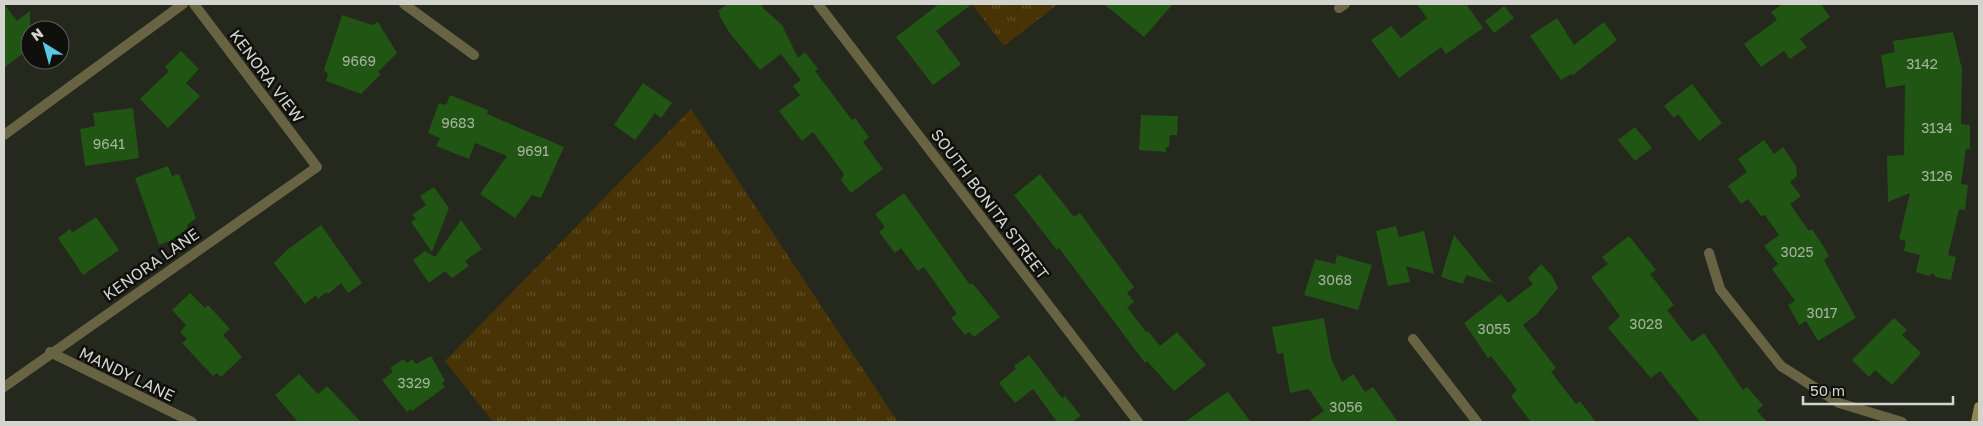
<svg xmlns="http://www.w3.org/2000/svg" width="1983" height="426" font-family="'Golos Text',sans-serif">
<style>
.grass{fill:url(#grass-tufts)}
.building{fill:#215514}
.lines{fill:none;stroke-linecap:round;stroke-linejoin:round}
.minor{stroke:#686443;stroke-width:10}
.secondary{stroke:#8e8750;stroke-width:10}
.labels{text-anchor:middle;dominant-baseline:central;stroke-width:5;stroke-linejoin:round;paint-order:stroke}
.number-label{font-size:14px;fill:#a6b49f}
.street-label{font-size:16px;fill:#d2d4cd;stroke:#0f100b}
</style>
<defs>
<pattern id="grass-tufts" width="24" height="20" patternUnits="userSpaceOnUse" patternTransform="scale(1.25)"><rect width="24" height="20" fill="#473306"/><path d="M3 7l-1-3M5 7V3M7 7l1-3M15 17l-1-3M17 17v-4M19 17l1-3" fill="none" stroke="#615029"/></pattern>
</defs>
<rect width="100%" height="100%" fill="#25281c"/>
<!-- grass -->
<g class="grass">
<polygon points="972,4 1058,4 1004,46"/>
<polygon points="691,109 898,422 493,422 445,361"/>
</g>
<!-- building -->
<g class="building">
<polygon points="4,4 17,21 30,11 30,48 4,68"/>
<polygon points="727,4 761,4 763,8 782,25 798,58 805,52 818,69 815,71 852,120 855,118 869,137 863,142 883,169 851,193 841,180 844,174 813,132 802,141 779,111 800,95 793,86 801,80 781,54 760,70 729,32 719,15 720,14 718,11"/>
<polygon points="939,4 972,4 936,31 961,64 933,85 896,37"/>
<polygon points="1104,4 1173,4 1144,37"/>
<polygon points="1417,4 1466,4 1483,28 1446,54 1441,47 1399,78 1371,40 1391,26 1401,38 1427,18"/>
<polygon points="1783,4 1821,4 1830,17 1800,39 1807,47 1790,59 1784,51 1761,67 1744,44 1777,20 1771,12"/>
<polygon points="1504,6 1514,18 1494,33 1485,21"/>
<polygon points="342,15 372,25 378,22 397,53 378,72 381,74 361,94 326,81 328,74 324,70"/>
<polygon points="1557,18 1574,45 1604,22 1617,40 1573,75 1571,74 1561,80 1530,36"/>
<polygon points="1953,32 1962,69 1961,124 1970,125 1970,149 1966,149 1961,184 1968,185 1965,210 1959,209 1948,255 1956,257 1951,280 1936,277 1933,273 1929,276 1916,272 1920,255 1904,251 1906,241 1899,239 1910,193 1888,202 1887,156 1904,155 1905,85 1886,88 1881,55 1895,52 1893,41"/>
<polygon points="181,51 199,69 186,83 200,96 168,128 140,99 169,71 165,67"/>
<polygon points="643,83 672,103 661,118 655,113 635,140 614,125"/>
<polygon points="1692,84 1722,123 1699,141 1678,114 1674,118 1664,106"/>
<polygon points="450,95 488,110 487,114 564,147 541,198 532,195 515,218 480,194 507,156 475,143 469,159 436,146 440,138 428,133 439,103 446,105"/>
<polygon points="133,108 139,158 85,166 80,129 95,126 93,113"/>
<polygon points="1141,115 1178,116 1177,135 1170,135 1169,147 1166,147 1166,152 1139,150"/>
<polygon points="1635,127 1652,148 1635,161 1618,140"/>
<polygon points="1764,140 1774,154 1783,147 1796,166 1797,176 1790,182 1801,196 1790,204 1809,231 1812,229 1822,244 1829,256 1824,260 1856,318 1818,341 1806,321 1799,325 1788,305 1795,301 1772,269 1778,264 1764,246 1779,235 1765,215 1761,216 1748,199 1741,204 1728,186 1747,172 1738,159"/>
<polygon points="168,166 172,176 179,174 196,218 187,225 188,228 170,241 159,245 135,178"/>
<polygon points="1040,174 1074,217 1080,213 1134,287 1127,293 1134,302 1127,307 1146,332 1148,331 1160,346 1177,332 1206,365 1174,391 1147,361 1145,363 1059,248 1057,250 1014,195"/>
<polygon points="434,187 449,208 432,252 411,222 416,219 412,215 426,205 420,196"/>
<polygon points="904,193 970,285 972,283 1000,317 974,337 969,332 965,335 951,318 957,314 924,267 918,271 901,248 895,253 879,232 885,227 875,214"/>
<polygon points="96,217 119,250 83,275 58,238 70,229 72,233"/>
<polygon points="461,220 482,249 465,261 469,266 452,278 445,271 429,283 413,260 425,251 435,257"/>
<polygon points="321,225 362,283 348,293 341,283 328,294 326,292 318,299 316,295 305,304 274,263 287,250"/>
<polygon points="1396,226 1399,237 1424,231 1434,274 1406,266 1410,282 1388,286 1376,231"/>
<polygon points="1454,235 1493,283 1466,275 1463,284 1441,277"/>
<polygon points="1629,236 1656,270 1650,274 1674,305 1667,310 1692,342 1704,333 1743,390 1747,387 1763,405 1757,411 1767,422 1700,422 1660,371 1651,378 1608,328 1620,316 1591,277 1608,264 1602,257"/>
<polygon points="1337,255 1372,265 1358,310 1304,295 1315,259 1335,264"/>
<polygon points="1541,264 1552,276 1558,288 1536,315 1523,325 1556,368 1551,372 1576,404 1580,401 1596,422 1531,422 1511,396 1517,390 1491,356 1488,358 1464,323 1501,294 1508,303 1533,284 1528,278"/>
<polygon points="190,293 205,308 208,305 230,329 223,335 242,357 221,377 217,373 213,376 182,343 187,339 180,332 186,325 172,310"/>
<polygon points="1324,318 1331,358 1342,382 1353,374 1365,392 1373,387 1398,422 1308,422 1324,411 1309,389 1290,393 1283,353 1277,354 1272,327"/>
<polygon points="1894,318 1907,330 1902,335 1921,353 1892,385 1875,370 1869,377 1852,360"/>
<polygon points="1029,355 1062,398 1065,396 1081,416 1072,422 1057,422 1033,389 1015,403 999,383 1016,369 1014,366"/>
<polygon points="431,356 445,381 442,383 445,387 412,411 411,409 407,412 382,380 393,372 390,368 403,359 407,363 412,359 416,364"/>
<polygon points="299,374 318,394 327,386 361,422 298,422 275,395"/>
<polygon points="1228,392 1251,422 1185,422 1217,399"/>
</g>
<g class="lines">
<!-- minor -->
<g class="minor">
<polyline points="404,4 474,55"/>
<polyline points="818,4 1138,422"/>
<polyline points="1339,8 1345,4"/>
<polyline points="4,135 183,4"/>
<polyline points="1709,253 1720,289 1781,366 1839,403 1902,422"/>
<polyline points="1413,339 1477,422"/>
<polyline points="50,352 192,422"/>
<polyline points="4,387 317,167 194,4"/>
</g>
<!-- secondary -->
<polyline class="secondary" points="1976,422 1979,407"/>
</g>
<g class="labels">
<!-- number labels -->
<g class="number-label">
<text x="359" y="60">9669</text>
<text x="1922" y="63">3142</text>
<text x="458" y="122">9683</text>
<text x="1937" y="127">3134</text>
<text x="109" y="143">9641</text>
<text x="533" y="150">9691</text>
<text x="1937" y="175">3126</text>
<text x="1797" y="251">3025</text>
<text x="1335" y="279">3068</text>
<text x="1822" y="312">3017</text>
<text x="1646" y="323">3028</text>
<text x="1494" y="328">3055</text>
<text x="414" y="382">3329</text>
<text x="1346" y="406">3056</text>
</g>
<!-- street labels -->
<g class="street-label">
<text transform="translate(267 76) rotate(53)">KENORA VIEW</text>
<text transform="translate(990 204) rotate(53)">SOUTH BONITA STREET</text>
<text transform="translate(151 264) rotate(-35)">KENORA LANE</text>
<text transform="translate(127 374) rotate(26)">MANDY LANE</text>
</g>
</g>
<!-- border -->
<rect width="1983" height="426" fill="none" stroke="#d2d4cd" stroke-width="10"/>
<!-- north arrow -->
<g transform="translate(45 45) rotate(323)"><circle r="24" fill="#0f100b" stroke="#5d5e59"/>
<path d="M0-4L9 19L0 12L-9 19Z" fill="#58c9e3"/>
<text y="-8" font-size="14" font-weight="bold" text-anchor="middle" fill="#d2d4cd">N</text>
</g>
<!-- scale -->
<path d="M1803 396v8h150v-8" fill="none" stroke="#d2d4cd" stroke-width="2.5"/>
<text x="1810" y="396" font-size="15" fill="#d2d4cd" stroke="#0f100b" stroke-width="4" paint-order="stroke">50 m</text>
</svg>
